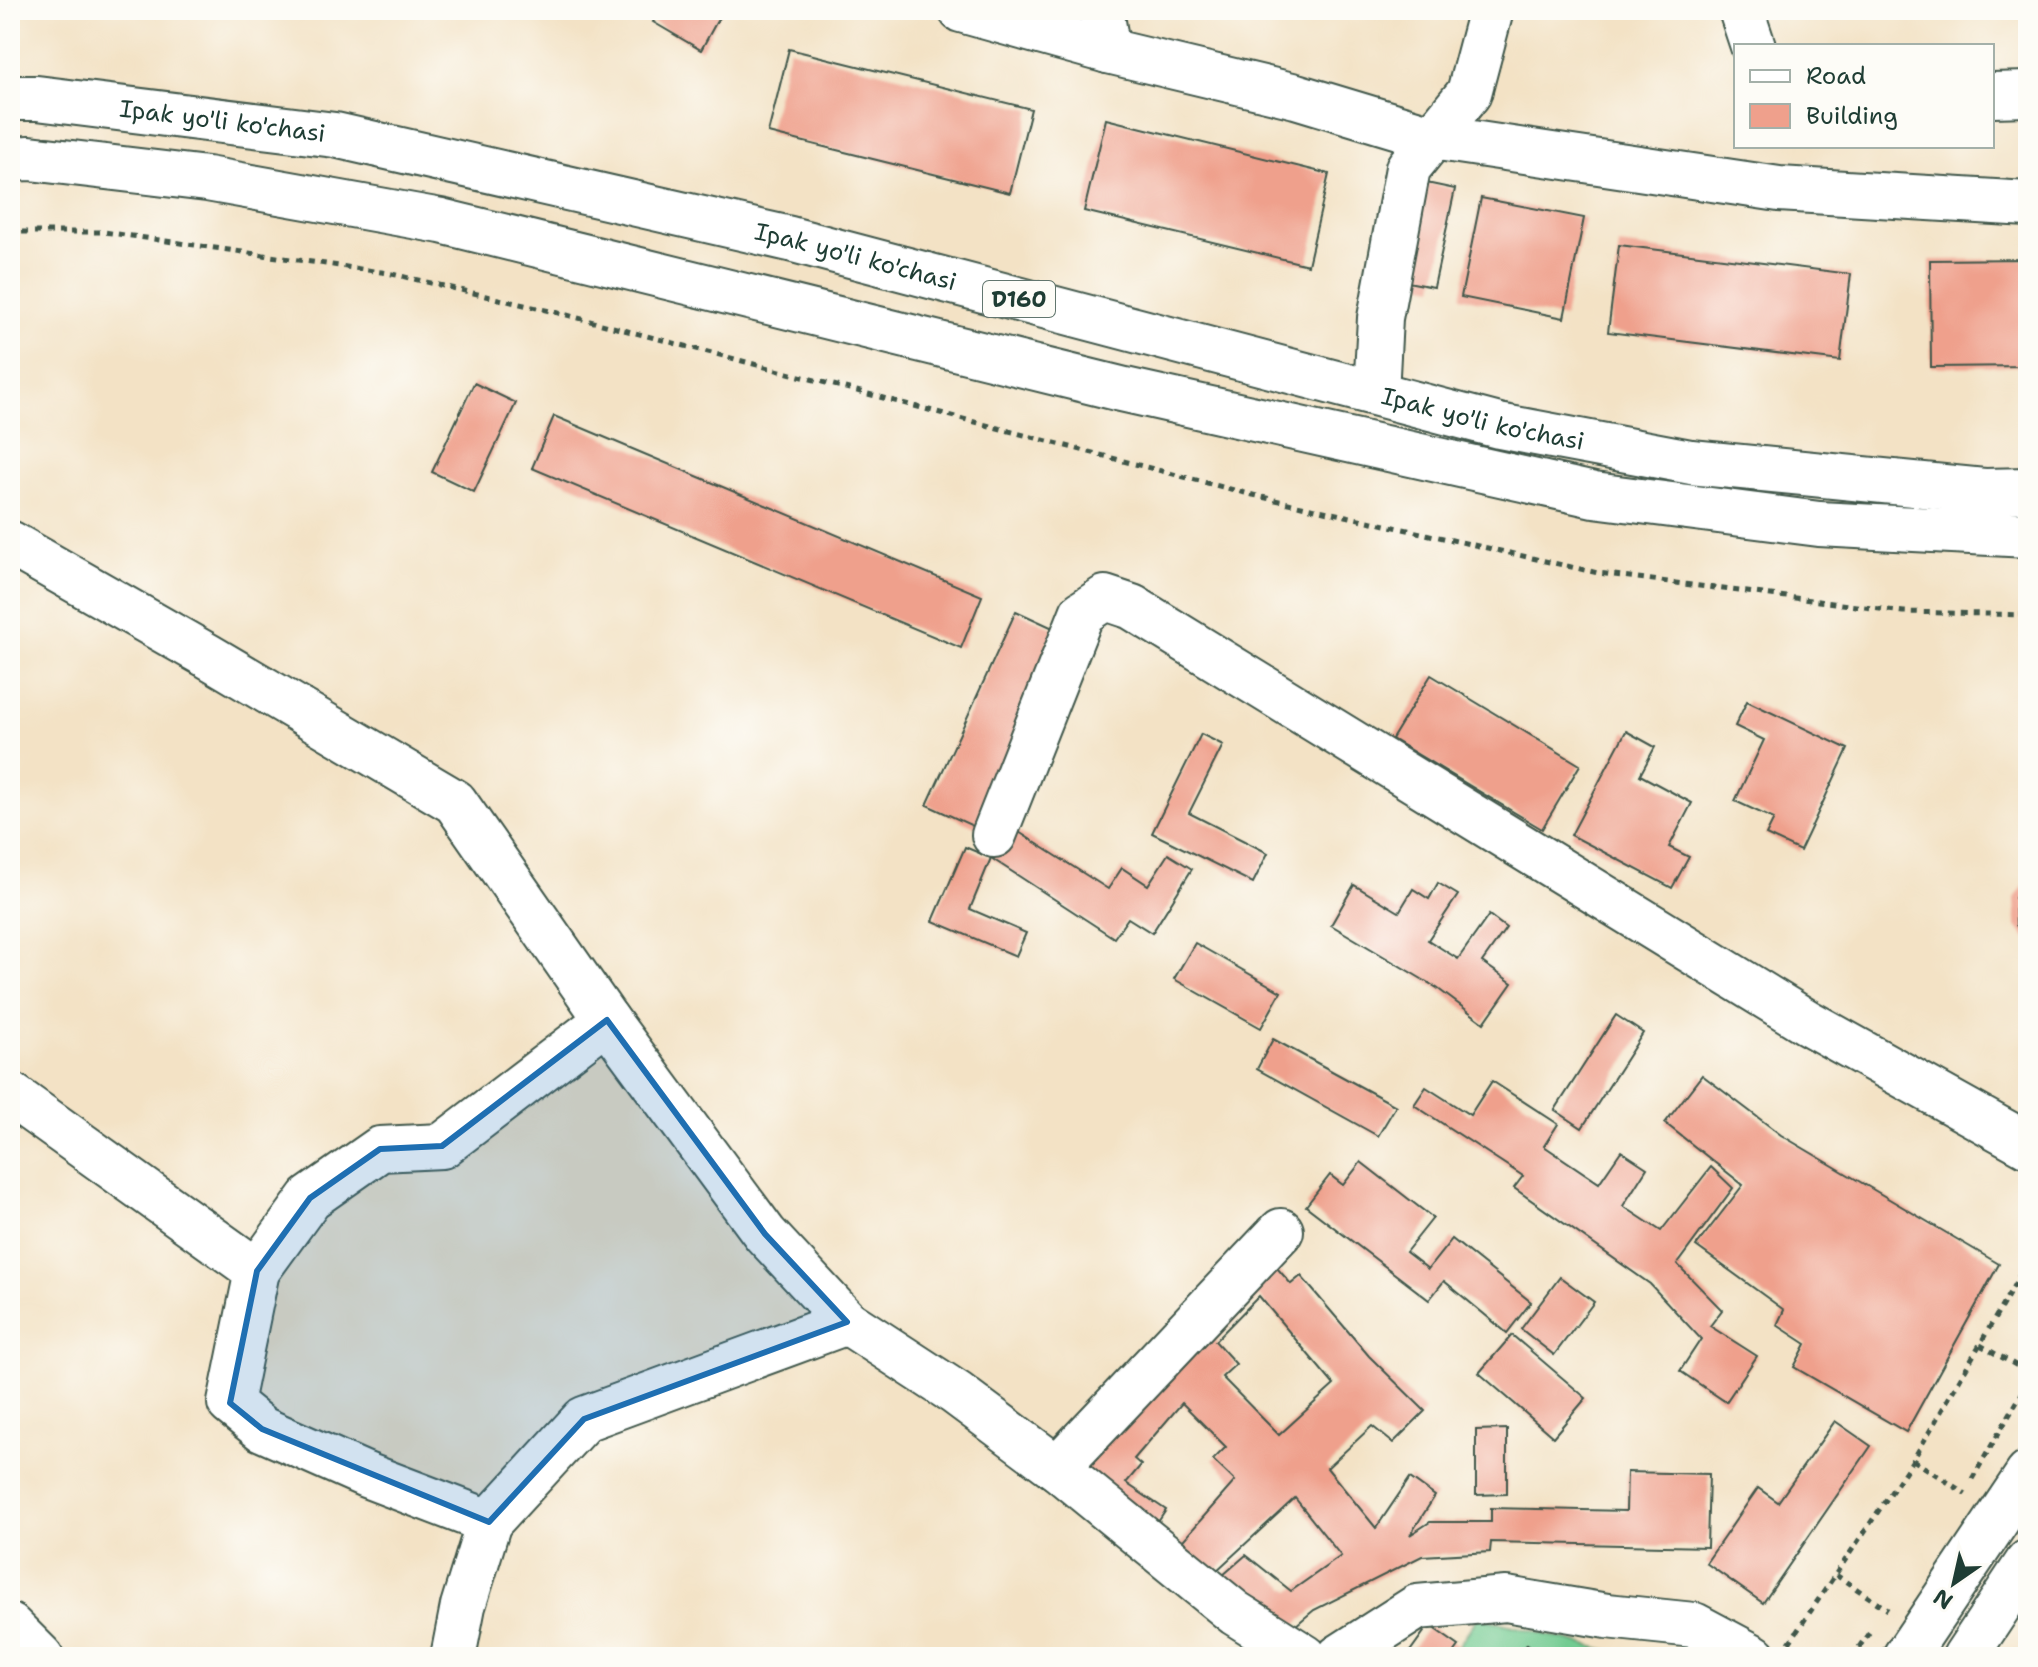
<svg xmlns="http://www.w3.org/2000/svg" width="2038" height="1667" font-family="'Shantell Sans',sans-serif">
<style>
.green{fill:#72cb91;stroke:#488462;stroke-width:2}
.building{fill:#efa08c;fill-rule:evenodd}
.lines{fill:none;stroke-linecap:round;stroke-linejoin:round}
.minor-casing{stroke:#3f564a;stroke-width:48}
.major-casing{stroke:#3f564a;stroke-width:48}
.path{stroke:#3f564a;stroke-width:5;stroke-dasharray:6 6;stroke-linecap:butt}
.minor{stroke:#fff;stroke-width:44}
.major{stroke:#fff;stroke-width:44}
.marked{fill:#1f6fb2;fill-opacity:0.2;stroke:#1f6fb2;stroke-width:6;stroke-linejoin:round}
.labels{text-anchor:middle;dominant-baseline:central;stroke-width:6;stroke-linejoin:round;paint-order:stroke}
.shield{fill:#fdfcf7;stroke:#62766e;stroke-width:2}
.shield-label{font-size:22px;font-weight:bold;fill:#1f3d34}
.street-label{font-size:24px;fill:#1f3d34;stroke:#fdfcf7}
</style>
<rect width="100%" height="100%" fill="#fdfcf7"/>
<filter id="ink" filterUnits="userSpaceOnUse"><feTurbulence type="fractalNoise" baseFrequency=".0125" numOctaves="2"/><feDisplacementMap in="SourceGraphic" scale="16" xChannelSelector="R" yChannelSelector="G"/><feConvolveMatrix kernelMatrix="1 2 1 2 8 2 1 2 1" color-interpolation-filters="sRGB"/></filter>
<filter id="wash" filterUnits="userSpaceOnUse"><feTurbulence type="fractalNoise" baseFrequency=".006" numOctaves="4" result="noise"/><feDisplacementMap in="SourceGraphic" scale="32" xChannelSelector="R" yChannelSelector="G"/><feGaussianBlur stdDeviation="1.8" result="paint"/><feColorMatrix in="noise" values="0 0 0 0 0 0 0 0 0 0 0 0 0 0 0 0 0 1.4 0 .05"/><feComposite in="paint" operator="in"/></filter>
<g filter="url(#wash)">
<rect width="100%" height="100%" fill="#f3e2c5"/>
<!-- green -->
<polygon class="green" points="1478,1617 1633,1657 1451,1657"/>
<g id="blocks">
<!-- building -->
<g class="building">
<polygon points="660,10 723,10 701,50 653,22"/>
<polygon points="789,49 1031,109 1010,193 768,133"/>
<polygon points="1106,119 1329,174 1308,265 1084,211"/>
<polygon points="1417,181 1455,189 1434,287 1397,280"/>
<polygon points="1481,198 1584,218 1564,318 1461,297"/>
<polygon points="1619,245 1851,274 1840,361 1608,332"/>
<polygon points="2028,259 2028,366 1931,367 1930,260"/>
<polygon points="474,383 516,403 474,492 432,472"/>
<polygon points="554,416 982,596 961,648 532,468"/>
<polygon points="1016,611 1066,634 977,828 927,805"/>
<polygon points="1431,675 1580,765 1542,829 1392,739"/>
<polygon points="1747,701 1848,749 1800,851 1766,835 1774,819 1735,801 1764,740 1735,726"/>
<polygon points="1626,731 1655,747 1640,775 1692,803 1669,847 1689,857 1672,888 1571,835"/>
<polygon points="1201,734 1223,745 1189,813 1268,853 1253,883 1152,833"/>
<polygon points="1011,827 1108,889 1122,868 1148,885 1168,854 1192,869 1152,933 1128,918 1114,938 991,858"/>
<polygon points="965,847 991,858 970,909 1026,933 1016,956 933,921"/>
<polygon points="2028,879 2028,941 2016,925 2015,898"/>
<polygon points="1438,883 1458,895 1428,940 1458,959 1489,915 1506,928 1482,962 1512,983 1484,1023 1437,988 1331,925 1354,885 1399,912 1413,889 1429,899"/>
<polygon points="1195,943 1281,992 1261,1028 1174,979"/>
<polygon points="1616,1015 1643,1033 1582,1128 1555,1110"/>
<polygon points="1273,1039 1396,1106 1378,1136 1257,1069"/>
<polygon points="1702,1075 1781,1135 1999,1264 1906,1432 1794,1367 1806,1344 1777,1325 1784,1310 1696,1246 1743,1185 1665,1123"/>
<polygon points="1492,1081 1558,1124 1544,1146 1599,1183 1621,1151 1647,1168 1623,1206 1661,1231 1711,1167 1733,1188 1677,1264 1722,1310 1710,1326 1757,1356 1726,1402 1680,1371 1701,1339 1650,1284 1514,1188 1523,1176 1414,1105 1426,1087 1470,1115"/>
<polygon points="1361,1162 1433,1218 1406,1252 1428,1269 1452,1239 1531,1302 1507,1333 1444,1281 1429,1300 1306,1206 1330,1175 1343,1185"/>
<path d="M1271,1261L1291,1284L1301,1276L1369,1356L1425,1411L1393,1443L1372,1426L1327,1468L1376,1528L1410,1478L1435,1496L1410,1535L1430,1522H1491V1508L1626,1511L1627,1472L1709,1474L1707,1547L1491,1542L1490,1552L1422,1556L1314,1610L1289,1631L1222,1576L1246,1555L1291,1591L1341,1556L1295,1498L1214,1573L1177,1547L1235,1481L1213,1460L1226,1447L1182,1403L1134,1459L1141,1465L1126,1483L1166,1510L1154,1528L1070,1468ZM1259,1296L1334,1385L1279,1435L1222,1377L1236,1364L1215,1341Z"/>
<polygon points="1560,1277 1594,1302 1554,1355 1521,1329"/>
<polygon points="1512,1335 1586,1398 1553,1437 1479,1373"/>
<polygon points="1835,1421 1871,1446 1763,1603 1706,1563 1758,1488 1778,1502"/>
<polygon points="1507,1429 1507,1494 1476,1495 1476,1430"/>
<polygon points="1429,1625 1459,1646 1451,1657 1406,1657"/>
</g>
</g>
</g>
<g filter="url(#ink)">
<use href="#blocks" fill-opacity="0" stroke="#3f564a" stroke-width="2"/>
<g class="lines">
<!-- minor casing -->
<g class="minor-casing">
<g id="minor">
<polyline points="961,10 1108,51 1296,96 1432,137 1779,189 2028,204"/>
<polyline points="1101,10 1108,51"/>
<polyline points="1741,10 1753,46"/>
<polyline points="1992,95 2028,94"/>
<polyline points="1376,393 1380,318 1408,168 1469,93 1491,10"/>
<polyline points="10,543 208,656 455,802 607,1020 765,1234 847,1322 956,1393 1057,1468 1235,1613 1305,1657"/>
<polyline points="994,835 1082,613 1105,598 1132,607 1807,1022 2028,1145"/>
<polyline points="10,1094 257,1271 310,1198 380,1149 442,1146 607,1020"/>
<polyline points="257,1271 230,1403 262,1429 366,1475 489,1522 584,1419 847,1322"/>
<polyline points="1057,1468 1281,1231"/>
<polyline points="10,1626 41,1657"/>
<polyline points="453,1657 463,1606 489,1522"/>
<polyline points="1339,1657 1417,1607 1506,1599 1607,1616 1694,1625 1754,1657"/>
<polyline points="1905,1657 2028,1474"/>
<polyline points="1965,1657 2028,1562"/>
</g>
</g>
<!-- major casing -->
<g class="major-casing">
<g id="major">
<path id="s1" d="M10,98H37L335,135L790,239L1499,426L1691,462L1984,491L2028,490"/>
<polyline points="10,159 30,158 207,179 441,221 1121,389 1594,495 1819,524 2028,535"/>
</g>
</g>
<!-- path -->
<g class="path">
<polyline points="10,232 104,232 388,273 567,315 1253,495 1598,573 1904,612 2028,615"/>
<polyline points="1980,1345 2028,1372"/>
<polyline points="1913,1460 1966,1494"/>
<polyline points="1972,1479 2028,1383"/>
<polyline points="1836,1575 1888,1610"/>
<polyline points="1789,1643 1913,1460 2028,1261"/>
<polyline points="1520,1657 1529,1644"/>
<polyline points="1852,1657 1871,1630"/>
<polyline points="2019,1657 2028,1644"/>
</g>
<!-- minor -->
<use href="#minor" class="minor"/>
<!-- major -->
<use href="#major" class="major"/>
</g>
</g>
<!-- marked area -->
<path class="marked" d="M607,1020L765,1234L847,1322L584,1419L489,1522L262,1429L230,1403L257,1271L310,1198L380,1149L442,1146Z"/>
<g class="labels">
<!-- shield labels -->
<rect class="shield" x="983" y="281" width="72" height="36" rx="6"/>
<g class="shield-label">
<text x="1019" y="299">D160</text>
</g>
<!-- street labels -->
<g class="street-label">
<text stroke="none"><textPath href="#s1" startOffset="214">Ipak yo'li ko'chasi</textPath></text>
<text stroke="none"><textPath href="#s1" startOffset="862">Ipak yo'li ko'chasi</textPath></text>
<text stroke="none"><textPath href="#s1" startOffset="1510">Ipak yo'li ko'chasi</textPath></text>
</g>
</g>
<!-- margin -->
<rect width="2038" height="1667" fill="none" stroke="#fdfcf7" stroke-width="40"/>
<!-- legend -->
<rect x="1734" y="44" width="260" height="104" fill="#fdfcf7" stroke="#a4b0a9" stroke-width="2"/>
<rect x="1750" y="70" width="40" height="12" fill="#ffffff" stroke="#a4b0a9" stroke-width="2"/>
<text x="1806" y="84" font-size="24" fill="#1f3d34">Road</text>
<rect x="1750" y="104" width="40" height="24" fill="#efa08c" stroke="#a4b0a9" stroke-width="2"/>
<text x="1806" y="124" font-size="24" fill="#1f3d34">Building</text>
<!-- north arrow -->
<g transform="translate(1954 1583) rotate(214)" stroke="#fdfcf7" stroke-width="6" paint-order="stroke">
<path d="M0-6L14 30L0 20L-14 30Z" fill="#1f3d34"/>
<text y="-12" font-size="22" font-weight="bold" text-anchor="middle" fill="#1f3d34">N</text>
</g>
</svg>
